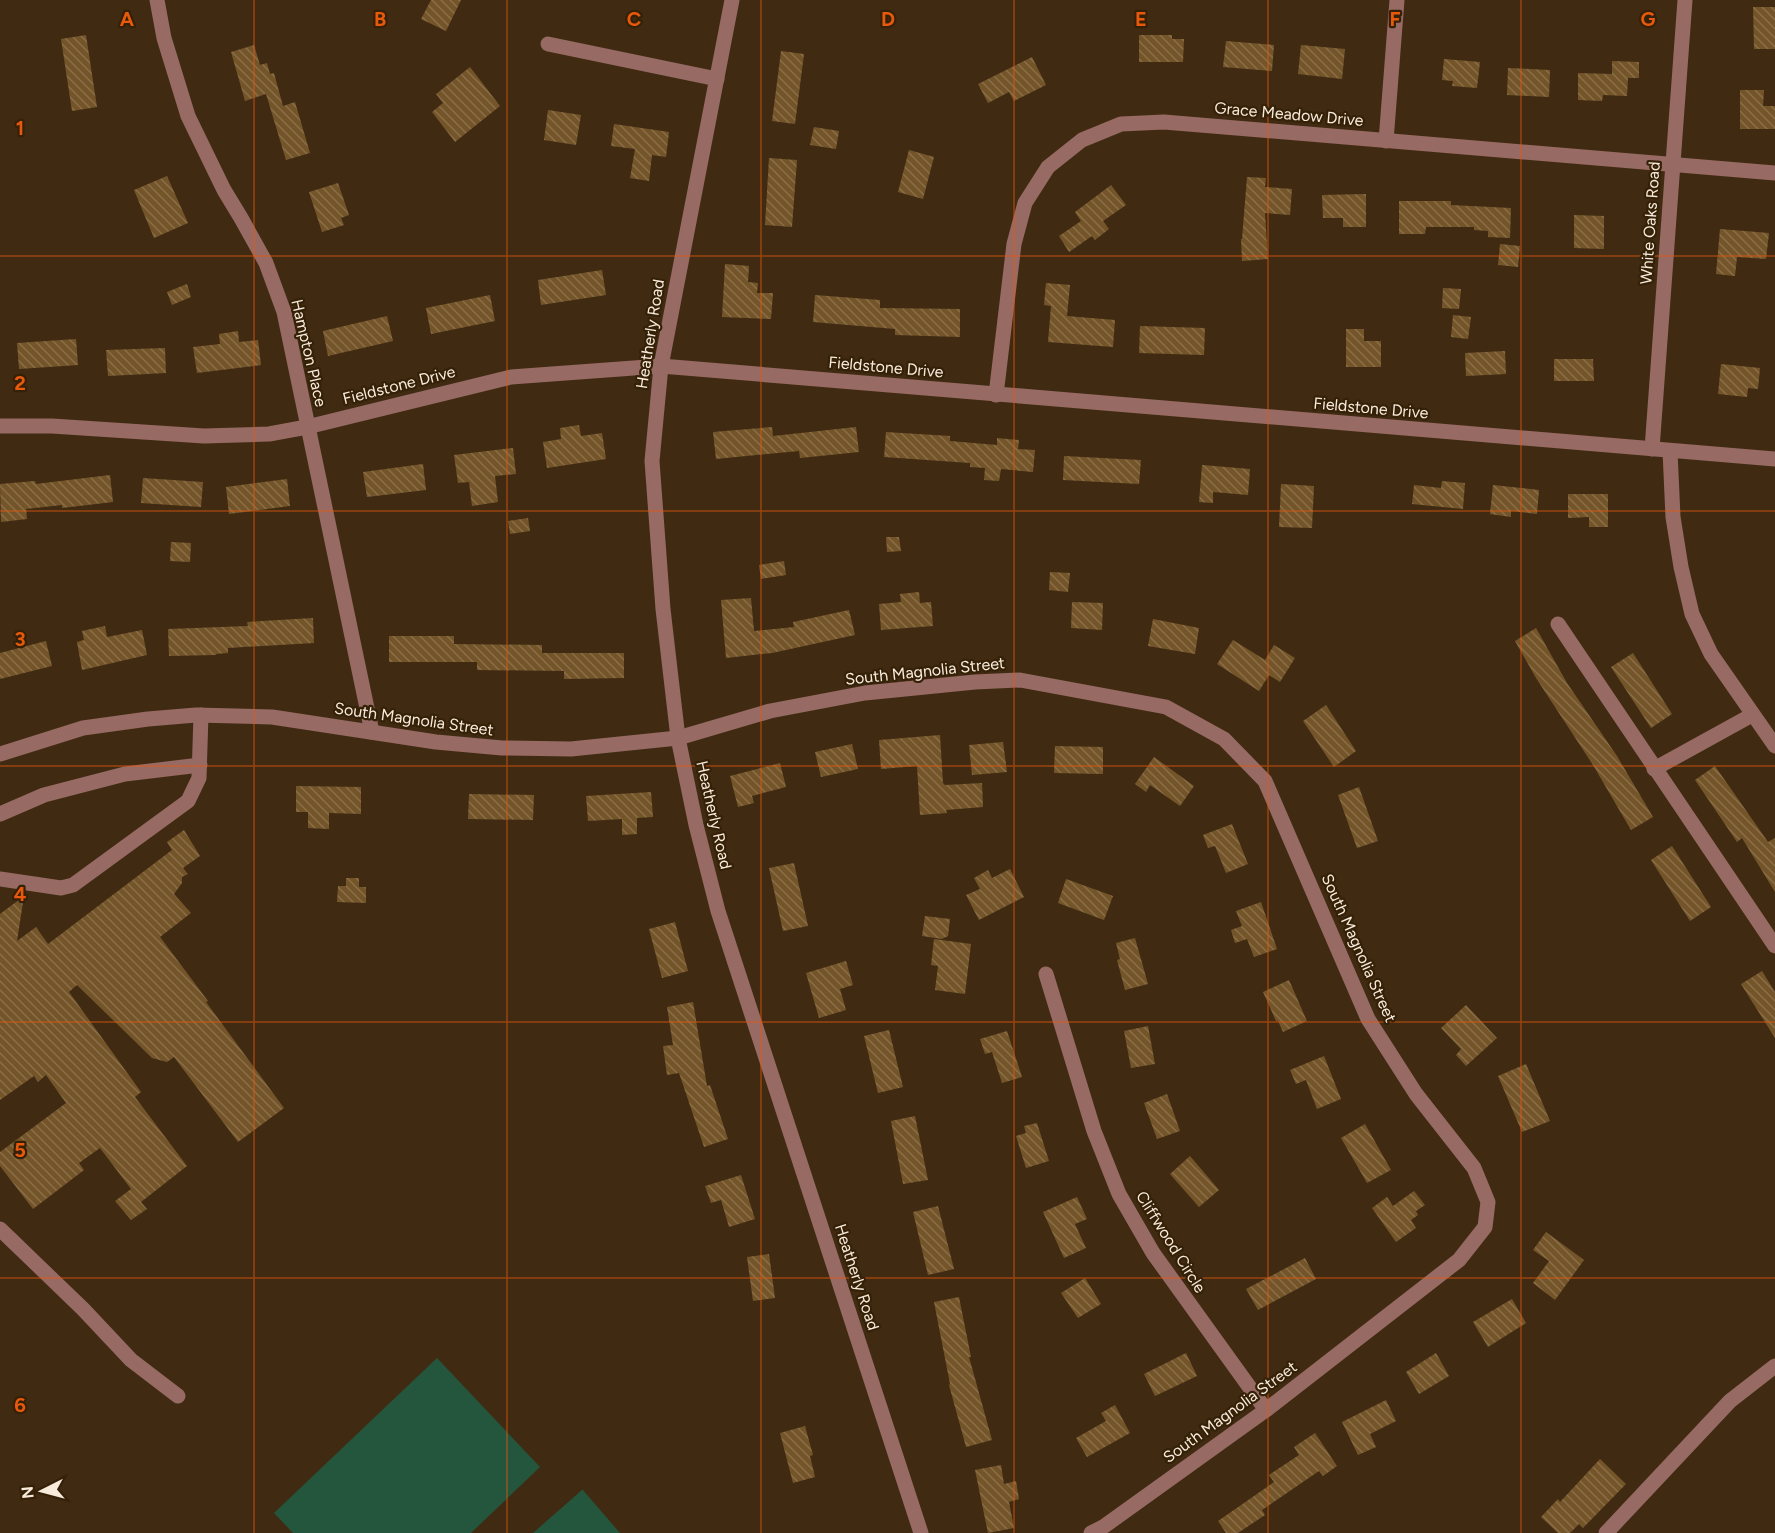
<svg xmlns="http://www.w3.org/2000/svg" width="1775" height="1533" font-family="Figtree,sans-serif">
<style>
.pitch{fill:#24563d}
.building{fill:url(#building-back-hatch)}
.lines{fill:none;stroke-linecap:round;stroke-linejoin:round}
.minor{stroke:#976a64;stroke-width:15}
.grid{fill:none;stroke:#e8590c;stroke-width:1.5;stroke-opacity:0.55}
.labels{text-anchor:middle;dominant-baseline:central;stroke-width:4.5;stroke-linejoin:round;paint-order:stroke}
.street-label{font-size:16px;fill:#f9ebdc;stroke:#352107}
.grid-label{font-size:20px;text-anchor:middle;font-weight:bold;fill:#e8590c;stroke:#352107;stroke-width:4.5;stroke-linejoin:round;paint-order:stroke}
</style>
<defs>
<pattern id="building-back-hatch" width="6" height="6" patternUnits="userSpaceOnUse" patternTransform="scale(1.5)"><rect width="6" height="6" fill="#74552a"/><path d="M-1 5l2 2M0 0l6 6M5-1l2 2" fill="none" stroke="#896e48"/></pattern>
</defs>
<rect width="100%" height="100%" fill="#402b12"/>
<!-- pitch -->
<g class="pitch">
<polygon points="437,1358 540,1467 471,1533 293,1533 274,1513"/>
<polygon points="582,1489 620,1533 533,1533 582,1490"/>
</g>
<!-- building -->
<g class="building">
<polygon points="431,0 461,0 446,31 421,19"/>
<polygon points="1753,7 1775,7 1775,49 1754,49"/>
<polygon points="86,35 97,107 72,111 61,39"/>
<polygon points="1139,35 1172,35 1172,39 1184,39 1183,62 1139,62"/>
<polygon points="1226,41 1274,45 1272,71 1223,67"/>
<polygon points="254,45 260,65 267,63 270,74 274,73 283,106 295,102 310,153 286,160 266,94 245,101 231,52"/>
<polygon points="1301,45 1345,49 1342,79 1298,74"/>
<polygon points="781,51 804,54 795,124 772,121"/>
<polygon points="1032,57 1046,85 1014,101 1009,92 988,103 978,84"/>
<polygon points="1444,59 1480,62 1477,88 1452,86 1453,81 1442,80"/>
<polygon points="1612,61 1639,62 1639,78 1628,78 1627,96 1603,95 1602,101 1578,100 1578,73 1612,74"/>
<polygon points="470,67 500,106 455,142 432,112 443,103 436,94"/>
<polygon points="1508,68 1550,70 1549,97 1507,95"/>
<polygon points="1740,90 1764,90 1763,106 1775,106 1775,129 1740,129"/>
<polygon points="548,110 581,115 576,145 544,140"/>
<polygon points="614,124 669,132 666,157 652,155 649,181 630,178 635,149 611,146"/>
<polygon points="814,127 839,131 836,149 810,145"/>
<polygon points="909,150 934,157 923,199 898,192"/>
<polygon points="769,158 797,160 792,227 765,225"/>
<polygon points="167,176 188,223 154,238 134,190"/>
<polygon points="1247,177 1266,178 1265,187 1292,189 1290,215 1265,213 1268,259 1242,261 1241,239 1242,239"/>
<polygon points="338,183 349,215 341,218 344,225 322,232 309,192"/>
<polygon points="1111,185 1126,205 1103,221 1109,229 1095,240 1092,236 1069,252 1059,236 1081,221 1075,212"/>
<polygon points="1366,194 1366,227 1343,227 1343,218 1323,218 1322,195"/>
<polygon points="1399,201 1451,201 1451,205 1511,208 1510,238 1488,237 1488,231 1474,230 1474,227 1426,227 1425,234 1399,234"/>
<polygon points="1574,215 1604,216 1604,249 1574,248"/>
<polygon points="1720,229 1769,233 1766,259 1737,257 1735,276 1716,274"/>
<polygon points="1500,244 1520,246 1518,267 1498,265"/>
<polygon points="725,264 749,266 748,282 758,283 757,293 773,293 771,319 722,317"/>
<polygon points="602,270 606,295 541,305 538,280"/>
<polygon points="1046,283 1070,285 1067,316 1115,320 1113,347 1048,342 1051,306 1044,305"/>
<polygon points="187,284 191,297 172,305 167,292"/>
<polygon points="1443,288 1461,289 1459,309 1442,308"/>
<polygon points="490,295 495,321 431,334 426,308"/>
<polygon points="815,295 880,300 880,308 960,309 960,337 895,335 895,329 813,322"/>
<polygon points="1453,315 1471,317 1468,339 1451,337"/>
<polygon points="387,316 393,341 328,356 323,331"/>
<polygon points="1140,326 1205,328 1204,355 1139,353"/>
<polygon points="1346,329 1364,329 1364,341 1381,341 1381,367 1346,367"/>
<polygon points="238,331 239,342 258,340 261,365 197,373 193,347 220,344 219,334"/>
<polygon points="76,339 78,365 19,369 17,343"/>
<polygon points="165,348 166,373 108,376 106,350"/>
<polygon points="1505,351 1506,374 1466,376 1465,353"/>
<polygon points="1554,359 1593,359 1594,381 1554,381"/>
<polygon points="1721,364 1760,368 1758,389 1748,388 1747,397 1718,394"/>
<polygon points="579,425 581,436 602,433 606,459 547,468 543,442 561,439 560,428"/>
<polygon points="772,427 773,436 856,427 859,452 800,458 799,451 716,459 713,432"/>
<polygon points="886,432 950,436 950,441 997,445 997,438 1019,440 1018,449 1035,450 1033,472 1001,469 999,481 984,480 985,468 970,467 970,463 884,457"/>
<polygon points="513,448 516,474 495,476 498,502 472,506 469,482 458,483 454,455"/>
<polygon points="1064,456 1141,460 1139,484 1063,480"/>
<polygon points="423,464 426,490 367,497 363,472"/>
<polygon points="1202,465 1250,469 1248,495 1213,492 1213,503 1199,502"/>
<polygon points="110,475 113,502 62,508 62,505 26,509 27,519 1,522 0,484 35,481 36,484"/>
<polygon points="143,478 203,482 201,507 141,503"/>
<polygon points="287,479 290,506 229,514 226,487"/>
<polygon points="1442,481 1465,483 1463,509 1412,504 1414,485 1441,488"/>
<polygon points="1281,484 1314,486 1312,528 1279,527"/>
<polygon points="1493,485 1539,490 1537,514 1511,511 1511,517 1490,514"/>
<polygon points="1568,494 1608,494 1608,527 1589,527 1589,517 1568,518"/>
<polygon points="528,518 530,531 510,534 508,521"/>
<polygon points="886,537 899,537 901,551 887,552"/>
<polygon points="171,542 191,543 190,562 170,561"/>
<polygon points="784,561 786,575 761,579 759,565"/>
<polygon points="1050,572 1070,573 1068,592 1049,590"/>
<polygon points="919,592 920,603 931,602 933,626 881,630 879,604 901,602 900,594"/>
<polygon points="751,598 754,631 794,627 793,622 849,610 855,635 772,653 726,658 721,600"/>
<polygon points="1072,602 1103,603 1102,630 1071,628"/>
<polygon points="313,618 314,643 228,648 228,653 216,654 216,655 169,656 168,629 248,626 247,622"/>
<polygon points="1153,619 1199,628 1195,654 1148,646"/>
<polygon points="105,626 107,637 142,630 147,655 82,670 77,642 84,640 82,631"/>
<polygon points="1536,628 1567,683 1617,756 1653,817 1631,830 1593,765 1536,678 1515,641"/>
<polygon points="389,636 454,636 454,644 542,645 542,653 624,653 624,678 564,679 564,671 477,670 477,662 389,662"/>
<polygon points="1233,640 1265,660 1274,645 1295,658 1280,682 1269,675 1259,691 1217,664"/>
<polygon points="46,641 52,666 0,679 0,653"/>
<polygon points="1633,653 1672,714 1651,728 1611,667"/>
<polygon points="1326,705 1356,751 1334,767 1303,721"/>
<polygon points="940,735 943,783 945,785 982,783 983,807 946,810 947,813 920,815 917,766 881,769 879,740"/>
<polygon points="1003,742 1007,772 972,775 969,745"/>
<polygon points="852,744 858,769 821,777 815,752"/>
<polygon points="1055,746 1103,747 1103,774 1054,773"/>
<polygon points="1154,757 1194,786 1180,806 1150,785 1146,792 1135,784"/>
<polygon points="780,763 786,787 752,796 754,803 738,807 730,776"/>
<polygon points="1715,766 1768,842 1775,838 1775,892 1742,838 1737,842 1695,780"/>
<polygon points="296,786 361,787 361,814 329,813 329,829 308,828 308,812 296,812"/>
<polygon points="1359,787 1378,841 1357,848 1338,795"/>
<polygon points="651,792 653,817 637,818 637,834 622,835 622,819 588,821 586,796"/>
<polygon points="469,794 534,795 533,820 468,819"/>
<polygon points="1232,824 1248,864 1226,873 1215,846 1208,848 1203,835"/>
<polygon points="184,830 200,856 183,868 188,874 182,877 182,883 174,894 191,913 160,937 208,1001 206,1002 284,1108 238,1142 174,1057 167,1062 152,1058 77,985 69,992 141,1092 135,1097 187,1166 141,1202 147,1209 131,1220 115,1201 131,1189 100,1148 79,1163 84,1170 33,1209 0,1166 0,1152 66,1103 46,1075 38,1082 34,1076 0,1100 0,914 24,896 17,941 36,927 48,944 172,850 167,842"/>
<polygon points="1672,846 1711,907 1690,921 1651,860"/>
<polygon points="794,863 808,926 783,931 769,868"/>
<polygon points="1010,869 1024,897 979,920 966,895 980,889 974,878 988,870 992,878"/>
<polygon points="346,878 359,878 359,887 366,887 366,903 337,902 338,886 346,886"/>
<polygon points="1066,879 1113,896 1104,920 1058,903"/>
<polygon points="1261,902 1277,949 1254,957 1247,939 1235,943 1231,930 1242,926 1236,911"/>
<polygon points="925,916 950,919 948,936 942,939 922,936"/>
<polygon points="675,922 688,971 662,978 649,929"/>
<polygon points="1135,938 1148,984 1125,990 1117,960 1120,959 1116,943"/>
<polygon points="934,939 971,944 965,994 935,990 938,966 931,965"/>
<polygon points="846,961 853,985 840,989 846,1010 819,1018 806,973"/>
<polygon points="1762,971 1775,992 1775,1038 1741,984"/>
<polygon points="1289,980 1307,1021 1283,1032 1278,1021 1276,1021 1263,992"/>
<polygon points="693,1002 707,1086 710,1085 728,1139 704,1147 679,1073 667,1075 663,1046 673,1045 667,1007"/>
<polygon points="1466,1005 1497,1038 1466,1066 1456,1055 1461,1049 1441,1028"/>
<polygon points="1148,1026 1155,1064 1131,1068 1124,1031"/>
<polygon points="889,1030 903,1087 878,1093 864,1036"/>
<polygon points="1007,1031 1022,1077 1002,1083 992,1052 985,1054 980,1039"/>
<polygon points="1324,1056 1341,1099 1317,1109 1306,1080 1296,1084 1290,1070"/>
<polygon points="1526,1064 1550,1121 1522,1132 1498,1076"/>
<polygon points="1167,1094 1180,1131 1157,1139 1144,1103"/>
<polygon points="915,1116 928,1180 903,1184 891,1121"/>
<polygon points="1037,1123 1049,1161 1026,1168 1016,1136 1026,1133 1024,1126"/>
<polygon points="1365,1124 1391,1170 1367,1183 1341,1138"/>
<polygon points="1190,1156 1219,1190 1199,1207 1170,1174"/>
<polygon points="741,1175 755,1219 729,1227 721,1200 711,1203 705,1186"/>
<polygon points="1414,1191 1425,1205 1416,1211 1418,1215 1411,1220 1416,1228 1396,1242 1372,1208 1387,1197 1393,1206"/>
<polygon points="1077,1197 1087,1219 1075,1224 1086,1248 1064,1258 1043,1212"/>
<polygon points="938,1206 954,1269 928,1275 913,1212"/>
<polygon points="1546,1232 1584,1260 1555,1300 1533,1283 1549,1261 1533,1250"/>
<polygon points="769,1254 775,1298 753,1301 747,1257"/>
<polygon points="1305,1258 1316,1279 1258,1310 1246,1289"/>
<polygon points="1085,1278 1101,1304 1078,1318 1061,1293"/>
<polygon points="959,1297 971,1357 969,1357 992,1440 966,1447 949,1385 950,1384 934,1302"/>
<polygon points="1512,1299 1526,1323 1488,1347 1473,1322"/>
<polygon points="1186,1353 1197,1376 1155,1396 1144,1374"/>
<polygon points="1436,1353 1449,1376 1419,1394 1406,1372"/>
<polygon points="1386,1400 1396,1421 1370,1434 1376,1447 1358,1455 1342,1422"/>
<polygon points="1115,1405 1130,1433 1087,1457 1076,1438 1106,1421 1101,1413"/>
<polygon points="805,1426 813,1455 810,1456 815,1477 793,1483 780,1433"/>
<polygon points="1315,1433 1337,1466 1323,1476 1319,1471 1262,1510 1265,1515 1238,1533 1226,1533 1218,1521 1274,1482 1269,1475 1299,1455 1294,1447"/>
<polygon points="1600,1459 1626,1484 1583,1528 1579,1524 1570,1533 1558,1533 1541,1517 1558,1499 1560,1502"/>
<polygon points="1001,1465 1004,1484 1016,1481 1019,1499 1009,1502 1014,1528 988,1533 975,1470"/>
</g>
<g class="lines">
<!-- minor -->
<g class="minor">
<polyline points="157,0 164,38 188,116 224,190 241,218 266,263 284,312 372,732"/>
<polyline points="732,0 661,366 652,461 663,609 678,738 696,825 718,911 921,1533"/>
<polyline points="548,44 717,79"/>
<polyline points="1386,141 1397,0"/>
<polyline points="996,395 1014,244 1025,203 1048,167 1082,140 1121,124 1164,122 1775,173"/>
<polyline points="0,426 52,426 204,436 269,434 307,427 511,377 661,366 1775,459"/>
<polyline points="1652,449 1685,0"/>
<polyline points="1670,451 1673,517 1681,567 1692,614 1711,654 1775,746"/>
<polyline points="1558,624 1775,946"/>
<polyline points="0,754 83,728 148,719 196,715 272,717 436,742 502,748 571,749 678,738 770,711 865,693 975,682 1020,680 1166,707 1224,739 1265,781 1368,1019 1416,1094 1474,1168 1488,1202 1485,1227 1459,1260 1266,1410 1103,1527 1091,1533"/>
<polyline points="1654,769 1752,715"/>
<polyline points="0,814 44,795 125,774 200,765"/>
<polyline points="0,879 61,888 73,885 188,801 199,778 201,715"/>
<polyline points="1046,974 1094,1131 1119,1194 1153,1253 1266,1410"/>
<polyline points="0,1229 83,1309 131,1360 178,1396"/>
<polyline points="1606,1533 1730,1401 1775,1366"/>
</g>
</g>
<!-- grid -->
<path class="grid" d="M254,0V1533M507,0V1533M761,0V1533M1014,0V1533M1268,0V1533M1521,0V1533M0,256H1775M0,511H1775M0,766H1775M0,1022H1775M0,1278H1775"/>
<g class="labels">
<!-- street labels -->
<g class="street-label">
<text transform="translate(1289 114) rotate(5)">Grace Meadow Drive</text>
<text transform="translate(1650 223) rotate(-86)">White Oaks Road</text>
<text transform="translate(650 334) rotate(-81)">Heatherly Road</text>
<text transform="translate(309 353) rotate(77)">Hampton Place</text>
<text transform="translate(886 367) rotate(5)">Fieldstone Drive</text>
<text transform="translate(399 385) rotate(-14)">Fieldstone Drive</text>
<text transform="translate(1371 408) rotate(5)">Fieldstone Drive</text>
<text transform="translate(925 671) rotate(-6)">South Magnolia Street</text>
<text transform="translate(414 719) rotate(8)">South Magnolia Street</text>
<text transform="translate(714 815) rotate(77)">Heatherly Road</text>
<text transform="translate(1359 948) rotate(66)">South Magnolia Street</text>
<text transform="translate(1171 1242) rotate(58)">Cliffwood Circle</text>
<text transform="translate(857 1277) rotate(72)">Heatherly Road</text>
<text transform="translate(1230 1412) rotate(-36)">South Magnolia Street</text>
</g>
</g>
<g class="grid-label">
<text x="127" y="26">A</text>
<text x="380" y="26">B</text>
<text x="634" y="26">C</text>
<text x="888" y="26">D</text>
<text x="1141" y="26">E</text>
<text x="1395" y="26">F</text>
<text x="1648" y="26">G</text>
<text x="20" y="135">1</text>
<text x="20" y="390">2</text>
<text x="20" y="646">3</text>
<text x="20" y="901">4</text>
<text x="20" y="1157">5</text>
<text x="20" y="1412">6</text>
</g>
<!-- north arrow -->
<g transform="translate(42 1491) rotate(264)" stroke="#352107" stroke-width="4.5" paint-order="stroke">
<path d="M0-4.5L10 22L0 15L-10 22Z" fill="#f9ebdc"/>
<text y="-9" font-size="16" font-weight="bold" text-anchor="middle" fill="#f9ebdc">N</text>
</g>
</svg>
